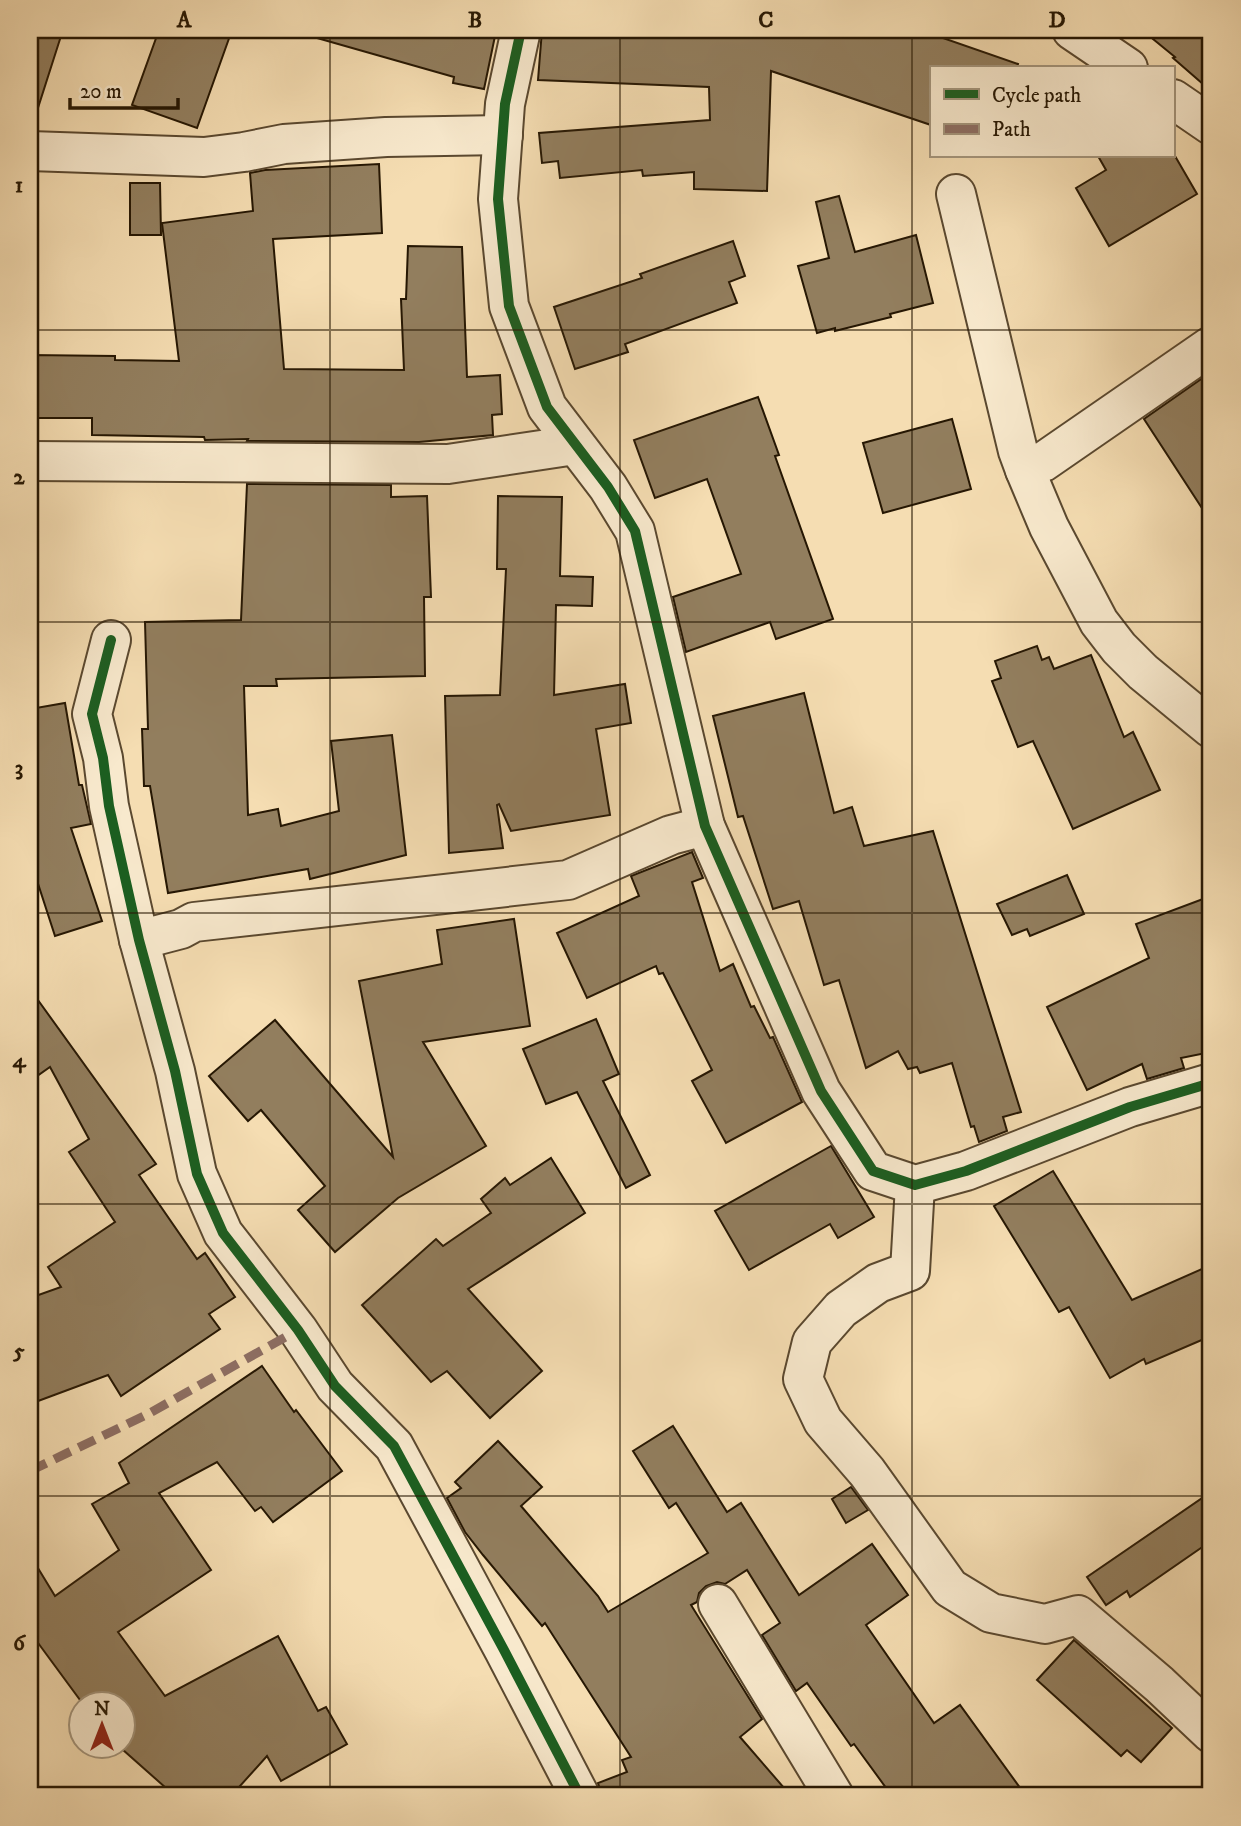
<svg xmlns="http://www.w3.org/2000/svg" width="1241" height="1826" font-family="'IM FELL DW Pica',serif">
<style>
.building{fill:#927e5e;stroke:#261703;stroke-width:2}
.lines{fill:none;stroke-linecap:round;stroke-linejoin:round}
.minor-casing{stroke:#5a482f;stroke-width:42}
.minor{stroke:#f8e9cd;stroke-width:38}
.quiet{stroke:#8d6e63;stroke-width:9;stroke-dasharray:18 9;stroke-linecap:butt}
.cycleway-casing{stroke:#f8e9cd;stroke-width:15}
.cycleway{stroke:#1b5e20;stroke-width:10}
.grid{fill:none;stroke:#261703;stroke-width:2;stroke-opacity:0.55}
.neatline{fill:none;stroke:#261703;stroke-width:2.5}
.grid-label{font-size:23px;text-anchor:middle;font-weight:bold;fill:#261703}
</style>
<rect width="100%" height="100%" fill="#f5ddb2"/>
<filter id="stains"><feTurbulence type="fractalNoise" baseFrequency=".00286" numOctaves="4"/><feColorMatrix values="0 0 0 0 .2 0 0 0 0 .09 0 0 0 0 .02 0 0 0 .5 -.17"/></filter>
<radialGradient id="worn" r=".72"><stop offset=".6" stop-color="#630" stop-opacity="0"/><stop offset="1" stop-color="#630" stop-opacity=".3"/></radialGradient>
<!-- building -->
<g class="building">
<polygon points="30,30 43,30 61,36 36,114 30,113"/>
<polygon points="159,30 232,30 197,128 132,105"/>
<polygon points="318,30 464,30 495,36 484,89 453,83 454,77 317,38"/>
<polygon points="542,30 920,30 1018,64 1017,68 931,68 931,125 771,71 767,191 694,189 694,172 643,176 642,170 560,178 558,161 542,163 539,133 710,120 709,87 538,80"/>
<polygon points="1142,30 1211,30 1211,91 1173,58 1175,57"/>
<polygon points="1098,156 1175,156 1197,194 1109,246 1076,188 1106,170"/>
<polygon points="379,164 382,233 273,239 284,369 404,370 401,299 406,299 408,246 462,247 467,377 500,375 502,414 492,415 493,435 419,442 247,441 248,439 205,440 204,437 92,435 92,418 30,418 30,355 115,356 115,360 179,361 162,223 253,211 250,173 265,170"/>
<polygon points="130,183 160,183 161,235 130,235"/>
<polygon points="839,196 855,252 916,235 933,303 890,314 891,317 835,331 835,328 817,333 798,266 829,258 816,202"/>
<polygon points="733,241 745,276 729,282 737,303 625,344 628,352 575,369 554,307 642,278 640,274"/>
<polygon points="1207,375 1211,382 1211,522 1144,419"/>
<polygon points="758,397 779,455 775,456 833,619 776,639 770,622 686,652 673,597 741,574 707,479 655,498 634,440"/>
<polygon points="952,419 971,489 883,513 863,443"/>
<polygon points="247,484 391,485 391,497 427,496 431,597 424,597 425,676 276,679 277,686 244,686 248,815 278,809 281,826 339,811 331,741 392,735 406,855 310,879 308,869 168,893 150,786 144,786 142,729 148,729 145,622 241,620"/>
<polygon points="498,496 562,497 560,576 593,577 592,606 556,605 554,695 625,684 631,723 596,729 610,815 511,831 499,804 497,805 503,848 449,853 445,696 500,695 506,569 497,569"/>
<polygon points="1037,646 1042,660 1049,657 1054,669 1091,655 1124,737 1133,732 1160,790 1073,829 1033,741 1018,747 992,681 1001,678 995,661"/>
<polygon points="804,693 834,813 852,807 864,846 933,831 1021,1112 1003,1117 1007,1131 979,1142 974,1126 971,1127 952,1063 920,1073 917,1067 908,1069 898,1051 866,1068 839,980 824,985 799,901 773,909 743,816 738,817 713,716"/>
<polygon points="65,703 79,785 82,785 91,824 71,828 102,921 55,936 30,859 30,709"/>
<polygon points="692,852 703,878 692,882 720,971 733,964 751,1007 754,1006 770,1038 773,1037 802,1102 726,1143 692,1081 712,1070 663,973 659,974 656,966 587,998 557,933 639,896 631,876"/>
<polygon points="1067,875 1084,914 1030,936 1027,929 1012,935 997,904"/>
<polygon points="1211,896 1211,1052 1181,1058 1184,1068 1147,1079 1142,1064 1087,1090 1047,1007 1149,958 1136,924"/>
<polygon points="514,919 530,1026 423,1042 486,1146 398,1198 335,1252 298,1210 325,1186 261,1110 248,1121 209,1076 275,1020 393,1157 359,981 442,964 437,930"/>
<polygon points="30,989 156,1164 139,1175 197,1259 205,1253 235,1297 209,1314 220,1329 121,1396 108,1375 30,1404 30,1298 61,1287 48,1267 115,1222 69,1152 89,1139 50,1067 30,1081"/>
<polygon points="596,1019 619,1074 603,1081 650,1175 626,1188 577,1092 546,1104 523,1049"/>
<polygon points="831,1146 874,1217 838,1238 830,1224 749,1270 715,1211"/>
<polygon points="551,1158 585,1213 468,1289 542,1371 490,1418 447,1371 431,1382 362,1305 436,1239 443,1246 491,1213 481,1199 505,1178 510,1185"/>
<polygon points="1053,1171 1132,1300 1211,1265 1211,1336 1146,1364 1144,1359 1110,1378 1069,1307 1059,1312 994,1206"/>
<polygon points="262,1366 294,1412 296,1410 342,1471 273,1522 261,1507 255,1511 217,1462 159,1493 211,1570 118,1632 165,1696 278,1636 318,1711 326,1707 347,1744 281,1781 267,1756 231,1796 175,1796 122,1749 122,1704 83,1704 30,1632 30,1555 55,1596 119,1550 92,1504 129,1483 119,1463"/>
<polygon points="673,1426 727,1512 741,1503 799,1595 872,1544 908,1595 866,1625 934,1723 960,1705 1026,1796 892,1796 854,1744 851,1746 807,1683 796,1691 762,1635 780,1623 747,1570 725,1584 717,1582 706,1586 699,1593 697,1602 691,1605 762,1719 740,1737 791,1796 602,1796 598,1783 627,1772 622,1760 631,1757 545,1623 542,1626 483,1555 465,1532 447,1498 461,1488 455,1482 498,1441 542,1487 521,1506 598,1596 608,1612 708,1553 676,1503 669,1508 633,1451"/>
<polygon points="851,1487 868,1510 846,1523 832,1499"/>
<polygon points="1211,1492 1211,1541 1130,1597 1127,1591 1106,1605 1087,1577"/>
<polygon points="1074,1640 1172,1728 1141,1762 1127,1750 1121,1756 1037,1680"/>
</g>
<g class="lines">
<!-- minor casing -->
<g class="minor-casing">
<g id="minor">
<polyline points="521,30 505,104 498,199 509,306 547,407 608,487 635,531 705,826 821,1091 873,1171 915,1185 966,1171 1130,1107 1211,1083"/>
<polyline points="1072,30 1128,68"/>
<polyline points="1173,99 1211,125"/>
<polyline points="30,151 204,157 244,152 284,144 386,137 503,135"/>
<polyline points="956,194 1018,451 1025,470 1043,462 1211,346"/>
<polyline points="30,461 448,464 575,445"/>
<polyline points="1025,470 1049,527 1099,622 1119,648 1143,672 1211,728"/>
<polyline points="111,640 92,714 103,758 109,806 139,940 175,1071 197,1174 223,1233 298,1330 335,1386 394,1446 504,1650 580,1796"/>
<polyline points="139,940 181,929 194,922 568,880 671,835 705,826"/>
<polyline points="915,1185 910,1271 878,1283 841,1309 812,1342 803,1379 823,1421 867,1472 950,1588 991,1613 1045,1624 1078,1615 1159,1684 1211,1733"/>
<polyline points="718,1604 834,1796"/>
</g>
</g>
<!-- minor -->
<use href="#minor" class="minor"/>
<!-- quiet -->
<polyline class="quiet" points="30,1471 148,1414 298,1330"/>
<!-- cycleway casing -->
<g class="cycleway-casing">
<g id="cycleway">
<polyline points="521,30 505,104 498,199 509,306 547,407 608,487 635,531 705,826 821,1091 873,1171 915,1185 966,1171 1130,1107 1211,1083"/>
<polyline points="111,640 92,714 103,758 109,806 139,940 175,1071 197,1174 223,1233 298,1330 335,1386 394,1446 504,1650 580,1796"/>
</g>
</g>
<!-- cycleway -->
<use href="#cycleway" class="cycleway"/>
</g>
<!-- grid -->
<path class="grid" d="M330,30V1796M620,30V1796M912,30V1796M30,330H1211M30,622H1211M30,913H1211M30,1204H1211M30,1496H1211"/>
<!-- margin -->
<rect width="1241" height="1826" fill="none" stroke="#f5ddb2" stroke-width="77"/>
<!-- legend -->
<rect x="930" y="66" width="245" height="91" fill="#f8e9cd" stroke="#a4957c" stroke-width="2"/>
<rect x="944" y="89" width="35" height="10" fill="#1b5e20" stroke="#a4957c" stroke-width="2"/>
<text x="992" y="102" font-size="21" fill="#261703">Cycle path</text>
<rect x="944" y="124" width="35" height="10" fill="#8d6e63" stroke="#a4957c" stroke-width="2"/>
<text x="992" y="136" font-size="21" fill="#261703">Path</text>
<!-- north arrow -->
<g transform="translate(102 1725)"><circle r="33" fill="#f8e9cd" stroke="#a4957c" stroke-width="2"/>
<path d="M0-5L12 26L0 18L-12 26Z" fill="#8f2418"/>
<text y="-10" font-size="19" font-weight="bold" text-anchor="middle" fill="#261703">N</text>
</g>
<!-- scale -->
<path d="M70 98v10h108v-10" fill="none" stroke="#261703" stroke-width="3.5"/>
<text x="80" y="98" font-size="21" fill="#261703" stroke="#f8e9cd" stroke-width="5" paint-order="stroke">20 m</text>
<rect x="38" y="38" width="1164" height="1749" class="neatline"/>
<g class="grid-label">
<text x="184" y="27">A</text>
<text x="475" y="27">B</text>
<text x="766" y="27">C</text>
<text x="1057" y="27">D</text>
<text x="19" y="192">1</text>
<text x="19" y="484">2</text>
<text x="19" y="775">3</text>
<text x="19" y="1067">4</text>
<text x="19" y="1358">5</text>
<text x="19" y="1650">6</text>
</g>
<rect width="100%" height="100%" filter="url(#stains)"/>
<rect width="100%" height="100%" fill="url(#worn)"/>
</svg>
